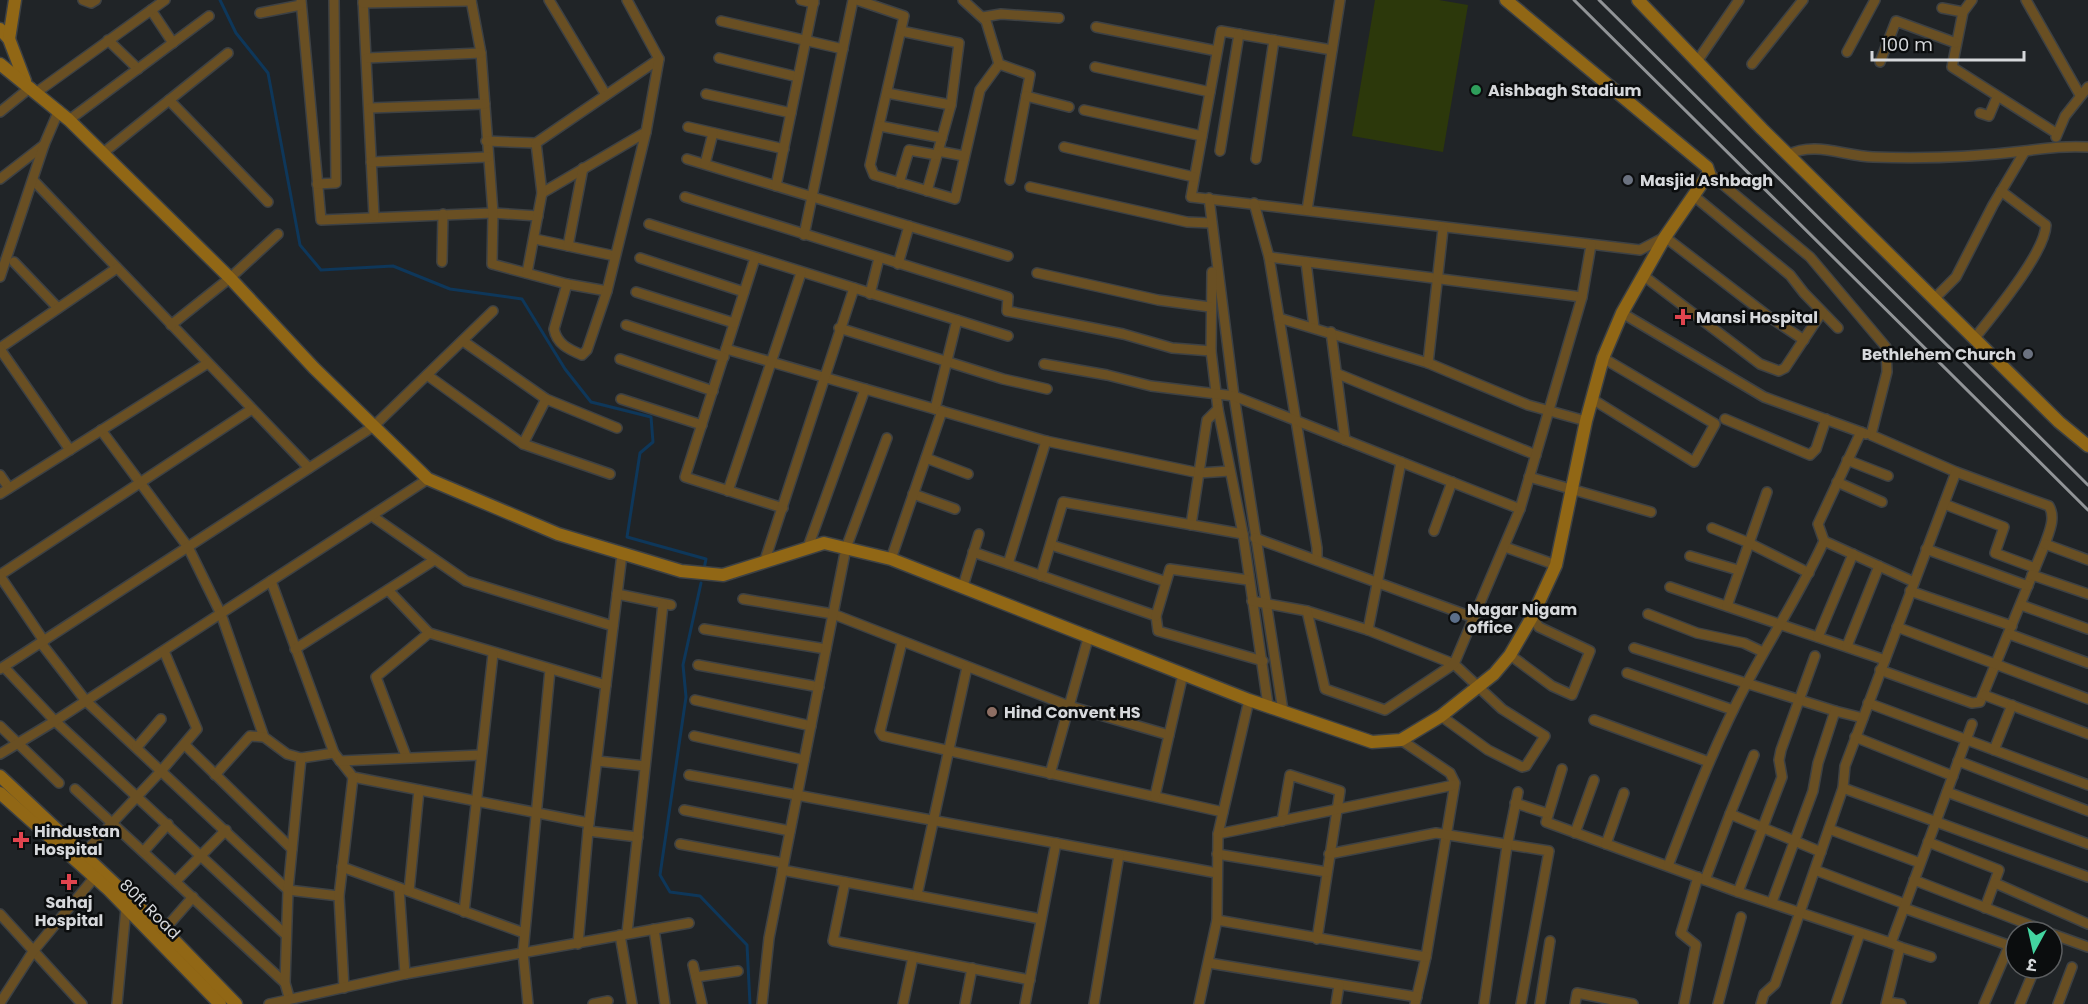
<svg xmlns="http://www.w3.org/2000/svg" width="2088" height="1004" font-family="Poppins,'Noto Sans Devanagari',sans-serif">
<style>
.green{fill:#2c380b}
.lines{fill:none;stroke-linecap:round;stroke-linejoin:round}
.stream{stroke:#0e375a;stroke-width:3}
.street-casing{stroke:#3d4144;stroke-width:12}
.secondary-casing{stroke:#3d4144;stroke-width:15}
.street{stroke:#694f23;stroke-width:9}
.secondary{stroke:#916715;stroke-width:12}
.rail{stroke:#919497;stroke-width:3}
.leisure-dot{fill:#2e9e5b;stroke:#0b0d0e;stroke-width:2}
.worship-dot{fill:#6b7280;stroke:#0b0d0e;stroke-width:2}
.health-dot{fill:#e0444e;stroke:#0b0d0e;stroke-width:2}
.service-dot{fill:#5c6f8a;stroke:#0b0d0e;stroke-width:2}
.education-dot{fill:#8d6e63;stroke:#0b0d0e;stroke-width:2}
.labels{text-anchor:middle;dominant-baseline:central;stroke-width:5;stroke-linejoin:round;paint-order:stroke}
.poi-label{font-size:16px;font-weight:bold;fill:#d6d8db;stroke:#0b0d0e;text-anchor:start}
.street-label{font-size:16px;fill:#d6d8db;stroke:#0b0d0e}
</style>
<rect width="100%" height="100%" fill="#202427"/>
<!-- green -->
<polygon class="green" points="1375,0 1439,0 1468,5 1443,152 1352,136"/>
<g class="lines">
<!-- stream -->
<g class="stream">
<polyline points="220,0 236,33 268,73 300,245 321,270 393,266 450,289 522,299 565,369 591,402 651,417 653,442 640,453 627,537 706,559 704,569"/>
<polyline points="701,583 683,665 686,697 660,875 670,892 700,896 747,945 750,1004"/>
</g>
<!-- street casing -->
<g class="street-casing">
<g id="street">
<polyline points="83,0 91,3 96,0"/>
<polyline points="301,0 321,220 493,213 538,216"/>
<polyline points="363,0 374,216"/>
<polyline points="471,0 481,53 493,213 492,264 567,284 607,291"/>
<polyline points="549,0 606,95"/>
<polyline points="801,0 814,3"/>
<polyline points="857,0 904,16 870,165 874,175 955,199 980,90 999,64"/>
<polyline points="963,0 986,21 999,64 1030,75 1010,180"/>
<polyline points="1972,0 1963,12 1952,67 2056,133"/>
<polyline points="2026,0 2080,95"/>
<polyline points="363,3 471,1"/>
<polyline points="1942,8 1963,12"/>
<polyline points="151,10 173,43"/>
<polyline points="260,13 301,5"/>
<polyline points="983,17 1001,14 1059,18"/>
<polyline points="721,21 843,49"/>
<polyline points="1096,27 1217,51"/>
<polyline points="901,31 959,43 951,105 927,191"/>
<polyline points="108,40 138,69"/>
<polyline points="1332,50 1221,31 1191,197 1640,250 1665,237 1768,316 1804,340"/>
<polyline points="1847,52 1875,0"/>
<polyline points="367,58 481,53"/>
<polyline points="719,58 798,77"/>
<polyline points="1698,60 1739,0"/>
<polyline points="1880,62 1896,21 1956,43"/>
<polyline points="1752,64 1803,0"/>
<polyline points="1095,67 1210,92"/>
<polyline points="37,92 165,0"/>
<polyline points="887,93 951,105"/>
<polyline points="706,94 791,113"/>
<polyline points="1026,96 1069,107"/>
<polyline points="169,100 268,202"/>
<polyline points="370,108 485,104"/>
<polyline points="1084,110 1202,136"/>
<polyline points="0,112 31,87"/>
<polyline points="1980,113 1989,116 1997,97"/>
<polyline points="69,120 209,16"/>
<polyline points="880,126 942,138"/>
<polyline points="688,127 784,149"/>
<polyline points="2056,137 2065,116 2088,87"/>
<polyline points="486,141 536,143"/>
<polyline points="1064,147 1194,177"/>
<polyline points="938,151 964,156"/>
<polyline points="1220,151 1239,34"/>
<polyline points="103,153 228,53"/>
<path d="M1788,155C1814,141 1844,156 1873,157C1923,159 1974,157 2024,151C2049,148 2062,146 2088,147"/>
<polyline points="687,159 1008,256"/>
<polyline points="1256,159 1274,40"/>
<polyline points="371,162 488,157"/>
<polyline points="705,164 713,133"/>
<path d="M1709,173L1810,257L1886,347L1887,372L1871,435L1956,472L2049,506C2056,518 2049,532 2045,544L1980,702L1972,703L1880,670"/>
<polyline points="0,179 44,145"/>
<polyline points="34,181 309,468"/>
<polyline points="899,183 909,150 937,155"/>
<polyline points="317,184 336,183 334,0"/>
<polyline points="776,186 814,0"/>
<polyline points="1030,187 1187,222 1211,223"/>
<polyline points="542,193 646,132"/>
<polyline points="1694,196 1790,275 1804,293 1838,328"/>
<polyline points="685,197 1008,297 1007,311 1123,334 1172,348 1211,351"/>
<polyline points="1209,198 1234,396 1283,711"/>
<polyline points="1254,203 1269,257 1317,548 1317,560"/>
<polyline points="1307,210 1340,0"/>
<polyline points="649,224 1008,336"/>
<polyline points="804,235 853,0"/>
<polyline points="535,239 615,256"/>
<polyline points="568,246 583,168"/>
<polyline points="1269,257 1582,297"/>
<polyline points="640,258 744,292"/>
<polyline points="755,258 685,477 783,508"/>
<polyline points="14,262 58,308"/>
<polyline points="442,262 443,214"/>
<polyline points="1306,262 1314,327"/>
<polyline points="898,264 909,226"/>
<polyline points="1212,272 1211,351 1218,409 1243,534 1268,705"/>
<polyline points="527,273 542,193 536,143 659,59"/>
<polyline points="1037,273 1158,300 1210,307"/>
<polyline points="1644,276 1760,364 1779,371 1785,368 1822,312"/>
<polyline points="0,277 44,145 59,110"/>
<path d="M567,284L554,329C557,344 568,349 582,355L587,350L607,291L646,132L659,59L627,0"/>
<polyline points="636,292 734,323"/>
<polyline points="870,294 879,258"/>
<polyline points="1934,299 1956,277 1993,205 2025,151"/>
<polyline points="1622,313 1764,397 1866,434"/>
<polyline points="1279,318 1428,363 1528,405 1586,421"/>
<polyline points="171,325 230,278 278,234"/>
<polyline points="626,325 724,357"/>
<polyline points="839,328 1003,379 1047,389"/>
<polyline points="1331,332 1345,440"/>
<path d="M1974,339C1993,315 2045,253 2046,225L2001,191"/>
<polyline points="463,341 546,399 617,428"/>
<polyline points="0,348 117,268"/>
<polyline points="0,349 70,450"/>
<polyline points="726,349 1046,441 1199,473 1230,471"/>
<polyline points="620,359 713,391"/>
<polyline points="1428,363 1443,229"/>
<polyline points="1044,364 1107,375 1151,386 1234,396 1520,509"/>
<polyline points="1338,374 1536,455"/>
<polyline points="427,375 523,444 610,474"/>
<polyline points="621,399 702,425"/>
<polyline points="1592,399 1694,462 1715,424 1603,358"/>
<polyline points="935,409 957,320"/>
<polyline points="1725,419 1810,455 1816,449 1826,419"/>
<polyline points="101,430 188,547 221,614 264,737 287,754 301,758 334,753"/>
<polyline points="1046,441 1008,564 1156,616 1158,631 1263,661"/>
<polyline points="523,444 546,399"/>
<polyline points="926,458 968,474"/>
<polyline points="1847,460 1888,476"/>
<polyline points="0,475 9,488"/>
<polyline points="1529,477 1651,512"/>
<polyline points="1837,482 1882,502"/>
<polyline points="728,491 801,273"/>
<polyline points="0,494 208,363"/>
<polyline points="913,494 955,509"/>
<polyline points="1944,504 2004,527 1995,553 2035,568"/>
<polyline points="372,516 466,581 613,626"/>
<polyline points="1191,525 1207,420 1218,409"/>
<polyline points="1712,528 1747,542 1809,573"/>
<polyline points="1434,531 1452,482"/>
<polyline points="1255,538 1472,617"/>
<polyline points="1824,541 1914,582"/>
<polyline points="2045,544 2088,560"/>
<polyline points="1051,545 1164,581"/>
<polyline points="808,547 865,389"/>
<polyline points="1505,547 1556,565"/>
<polyline points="1926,549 2028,586"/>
<polyline points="973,552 1008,564"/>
<polyline points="1690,556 1738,570"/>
<polyline points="891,559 942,411"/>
<polyline points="764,563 854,288"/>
<polyline points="0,575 252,409"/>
<polyline points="2032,575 2088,594"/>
<polyline points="0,576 44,641"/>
<polyline points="1041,576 1063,502 1243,534"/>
<polyline points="271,581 334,753 353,777 589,823"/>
<polyline points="963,586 979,534"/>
<polyline points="1670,587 1885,660"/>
<polyline points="388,590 429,633 606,685"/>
<polyline points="1910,591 2012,626"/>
<polyline points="617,594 671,605"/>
<polyline points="743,599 833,614 1069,706 1169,735"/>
<polyline points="1252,601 1307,611 1368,630 1454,664 1502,709 1545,736 1526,766 1522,767 1488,750 1441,716"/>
<polyline points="2021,605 2088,629"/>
<polyline points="1727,606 1767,492"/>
<polyline points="1307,611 1325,689 1385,710 1454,664 1520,509 1582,297 1591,245"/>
<polyline points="1648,614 1697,633 1744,643 1763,652"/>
<polyline points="1156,616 1170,569 1248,580"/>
<polyline points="1897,627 2088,699"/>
<polyline points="704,629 826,649"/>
<polyline points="1368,630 1401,462"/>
<polyline points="2009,634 2088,663"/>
<polyline points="1818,637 1853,554"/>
<polyline points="902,642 880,731 883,736 1223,812"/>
<polyline points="41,643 86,701 288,890 339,896"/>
<polyline points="1847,646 1879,566"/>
<polyline points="1634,648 1835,711"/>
<polyline points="295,649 433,561"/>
<polyline points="1510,655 1552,686 1572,695 1590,651 1539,627 1532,617"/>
<polyline points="698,665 819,687"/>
<polyline points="4,667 55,721 286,935"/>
<polyline points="0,669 374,426 493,311"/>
<polyline points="1627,673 1733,710"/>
<polyline points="1984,695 2088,734"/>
<polyline points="695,700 811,726"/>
<polyline points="1868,703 2088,785"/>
<polyline points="1594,720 1709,762"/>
<polyline points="0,726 59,783"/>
<polyline points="694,736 804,760"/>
<polyline points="1855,737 1953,776"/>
<polyline points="1401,740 1450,773 1455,783 1426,957 1415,1004"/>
<polyline points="185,745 292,849"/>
<polyline points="137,747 161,719"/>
<polyline points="1994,750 2012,705"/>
<polyline points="0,754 55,721 428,479"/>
<polyline points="406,756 376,677 429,633"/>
<polyline points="340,761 481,755"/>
<polyline points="597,761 645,766"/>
<polyline points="1958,761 2088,811"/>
<polyline points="1562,769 1546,822 1738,892 1891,943"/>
<polyline points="1050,774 1089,635"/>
<polyline points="215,775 250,736 264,737"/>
<polyline points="689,775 1217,873"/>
<polyline points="1843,788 2088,877"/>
<polyline points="75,789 285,983"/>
<polyline points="1947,792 2088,844"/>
<polyline points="1155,796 1183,674"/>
<polyline points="1515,803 1546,813"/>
<polyline points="684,810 790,831"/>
<polyline points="1730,814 1754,755"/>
<polyline points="1282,821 1290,775 1340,791 1317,939"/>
<polyline points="1829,829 1920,863"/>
<polyline points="588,831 638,837"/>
<polyline points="1575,833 1594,780"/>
<polyline points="1218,834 1454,785"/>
<polyline points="1928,842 1999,870 1985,908"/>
<polyline points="680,844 783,863"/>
<polyline points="1606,844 1624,793"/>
<polyline points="144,851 168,824"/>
<polyline points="84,853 162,770 197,729 164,651"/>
<polyline points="1217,854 1327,872"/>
<polyline points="1329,854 1436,833 1549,851 1521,1004"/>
<path d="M1668,866C1692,803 1716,741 1748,681C1773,634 1802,590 1824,541L1818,524L1861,432"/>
<polyline points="342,867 524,933"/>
<polyline points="782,870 1041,919"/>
<polyline points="1815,870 1905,904"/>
<polyline points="1705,880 1730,814 1821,852"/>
<polyline points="1914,880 2048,932"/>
<polyline points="176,881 226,830"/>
<polyline points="845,882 833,941 1030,980"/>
<polyline points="1995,883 2088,924"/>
<polyline points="399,888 405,974"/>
<polyline points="409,891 419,790"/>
<polyline points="1738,892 1782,777 1779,760 1781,750 1815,656"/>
<polyline points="917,895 967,667"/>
<polyline points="1772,902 1813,791 1818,763 1835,711 1863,718"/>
<polyline points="1904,908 2016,948"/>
<polyline points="464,912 493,654"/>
<polyline points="0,914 82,1004"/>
<polyline points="1217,920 1426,957"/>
<polyline points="654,929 665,1004"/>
<polyline points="164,930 193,897"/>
<polyline points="627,933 663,604"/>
<polyline points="2052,934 2088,947"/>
<polyline points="620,935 632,1004"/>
<polyline points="578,944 588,831 622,554"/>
<polyline points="1900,947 1931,957"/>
<polyline points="1209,963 1417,997"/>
<polyline points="693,965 702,1004"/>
<polyline points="696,977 738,971"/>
<polyline points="344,988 339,896 353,777"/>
<polyline points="289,997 285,983 288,890 301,758"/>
<polyline points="1887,1002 1901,1004"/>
<polyline points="0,1003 34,950 94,878"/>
<polyline points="117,1004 126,908"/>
<polyline points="269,1004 405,974 689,923"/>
<polyline points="528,1004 523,952 550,670"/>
<polyline points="593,1004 608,1001"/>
<polyline points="762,1004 769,938 846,548 887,438"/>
<polyline points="903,1004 913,957"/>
<polyline points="965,1004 972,968"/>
<polyline points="1025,1004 1056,843"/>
<polyline points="1094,1004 1119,855"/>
<polyline points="1199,1004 1217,920 1218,834 1249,700"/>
<polyline points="1336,1004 1339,985"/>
<polyline points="1484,1004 1507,846 1518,792"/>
<polyline points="1540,1004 1550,941"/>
<polyline points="1575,1004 1577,993 1633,1004"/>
<polyline points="1684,1004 1696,945 1681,933 1698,877"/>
<polyline points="1718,1004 1741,917"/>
<polyline points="1761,1004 1764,994 1775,984 1843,788 1845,766 1956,472"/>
<polyline points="1836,1004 1860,933"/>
<polyline points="1886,1004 1900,947 1891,943 1972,724"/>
<polyline points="1984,1004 2009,946"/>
<polyline points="2020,1004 2035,968"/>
<polyline points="2058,1004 2072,967"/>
</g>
</g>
<!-- secondary casing -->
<g class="secondary-casing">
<g id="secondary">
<polyline points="1638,0 1762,129 2059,422 2088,446"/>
<polyline points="0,29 9,39 25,81"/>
<polyline points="9,39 15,0"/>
<polyline points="0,64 69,120 230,278 314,368 428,479 558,534 681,571 723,575 824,543 891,559 1249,700 1372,742 1401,740 1441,716 1494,674 1510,655 1532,617 1556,565 1586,421 1603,358 1622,313 1665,237 1709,173 1707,167 1506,0"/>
<polyline points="0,776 164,930 236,1004"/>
<polyline points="0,793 109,890 220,1004"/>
</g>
</g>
<!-- street -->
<use href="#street" class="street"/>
<!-- secondary -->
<use href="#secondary" class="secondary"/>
<!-- rail -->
<g class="rail">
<polyline points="1574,0 2088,510"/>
<polyline points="1599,0 2088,485"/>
</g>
</g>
<!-- markers -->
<circle class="leisure-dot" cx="1476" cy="90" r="6"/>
<g class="worship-dot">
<circle cx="1628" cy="180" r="6"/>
<circle cx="2028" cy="354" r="6"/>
</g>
<g class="health-dot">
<path d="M1680 308h6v6h6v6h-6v6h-6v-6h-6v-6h6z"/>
<path d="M18 831h6v6h6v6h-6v6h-6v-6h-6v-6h6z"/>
<path d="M66 873h6v6h6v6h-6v6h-6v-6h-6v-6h6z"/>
</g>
<circle class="service-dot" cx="1455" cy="618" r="6"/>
<circle class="education-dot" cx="992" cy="712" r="6"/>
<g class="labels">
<!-- poi labels -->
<g class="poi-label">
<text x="1488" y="90">Aishbagh Stadium</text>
<text x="1640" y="180">Masjid Ashbagh</text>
<text x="1696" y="317">Mansi Hospital</text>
<text x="2016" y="354" text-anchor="end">Bethlehem Church</text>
<text x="1467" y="609">Nagar Nigam<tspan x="1467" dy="18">office</tspan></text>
<text x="1004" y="712">Hind Convent HS</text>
<text x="34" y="831">Hindustan<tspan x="34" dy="18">Hospital</tspan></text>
<text x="69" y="902" text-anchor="middle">Sahaj<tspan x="69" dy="18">Hospital</tspan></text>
</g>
<!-- street labels -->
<g class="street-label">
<text transform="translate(150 909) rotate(45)">80ft Road</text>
</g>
</g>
<!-- north arrow -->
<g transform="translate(2034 950) rotate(188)"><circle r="28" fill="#0b0d0e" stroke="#5c5e60" stroke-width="1.5"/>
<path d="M0-4.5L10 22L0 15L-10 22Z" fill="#43d4a0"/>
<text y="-9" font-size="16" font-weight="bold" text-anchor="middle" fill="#d6d8db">उ</text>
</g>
<!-- scale -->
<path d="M1872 51v9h152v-9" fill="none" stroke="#d6d8db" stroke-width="3"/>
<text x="1881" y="51" font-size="18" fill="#d6d8db" stroke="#0b0d0e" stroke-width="4.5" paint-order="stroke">100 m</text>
</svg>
